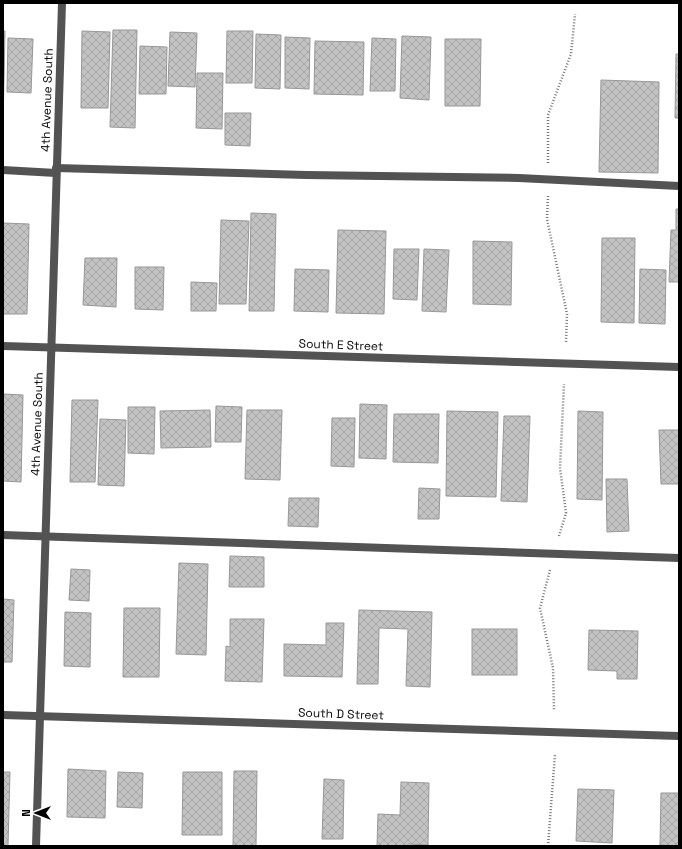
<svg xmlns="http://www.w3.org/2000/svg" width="682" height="849" font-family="'Space Grotesk',sans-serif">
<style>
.building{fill:url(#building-cross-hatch);stroke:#979797}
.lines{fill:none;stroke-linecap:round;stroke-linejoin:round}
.path{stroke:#757575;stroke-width:2.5;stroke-dasharray:1 2;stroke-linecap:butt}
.lane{stroke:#535353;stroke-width:8}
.street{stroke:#535353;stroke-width:8}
.labels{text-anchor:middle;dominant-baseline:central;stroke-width:3;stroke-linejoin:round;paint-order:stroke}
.street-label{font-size:12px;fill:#000;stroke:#fff}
</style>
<defs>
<pattern id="building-cross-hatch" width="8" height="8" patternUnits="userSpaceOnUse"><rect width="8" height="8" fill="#c3c3c3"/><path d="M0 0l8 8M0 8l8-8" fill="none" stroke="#a6a6a6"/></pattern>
</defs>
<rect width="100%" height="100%" fill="#fff"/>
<!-- building -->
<g class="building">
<polygon points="113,30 137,30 135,128 110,127"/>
<polygon points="3,31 5,31 3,125"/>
<polygon points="82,31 110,32 108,108 81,108"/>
<polygon points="227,31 253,31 252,83 226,83"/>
<polygon points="170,32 197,33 195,87 168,86"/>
<polygon points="256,34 281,35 280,89 255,88"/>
<polygon points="402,36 431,37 429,100 400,98"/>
<polygon points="285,37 310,38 309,89 285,88"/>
<polygon points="8,38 33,39 31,93 7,92"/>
<polygon points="372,38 396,39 395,91 370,91"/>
<polygon points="445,39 481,39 480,106 445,106"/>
<polygon points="315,41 364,42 363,95 314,94"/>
<polygon points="140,46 167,47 166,94 139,94"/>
<polygon points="676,54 679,54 679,118 675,118"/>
<polygon points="197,73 223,73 222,129 196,128"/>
<polygon points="601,80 659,82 658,173 599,172"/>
<polygon points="225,113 251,113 250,146 225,145"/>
<polygon points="676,209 679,209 679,282 669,282 671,230 676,230"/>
<polygon points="251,213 276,214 274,311 249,311"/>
<polygon points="221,220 249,221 246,304 219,304"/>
<polygon points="3,223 29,224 27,314 3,314"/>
<polygon points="338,230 386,231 384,314 336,313"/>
<polygon points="602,238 635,238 634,323 601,322"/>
<polygon points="473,241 512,242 511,305 473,304"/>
<polygon points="394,249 419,249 417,300 393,299"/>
<polygon points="424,249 449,250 446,312 422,311"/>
<polygon points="85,258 117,258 116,307 83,305"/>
<polygon points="135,267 164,267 163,310 135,309"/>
<polygon points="295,269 329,270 328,312 294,311"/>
<polygon points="640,269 666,270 665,324 639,323"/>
<polygon points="191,282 217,283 216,311 191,311"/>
<polygon points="3,394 23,395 21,482 3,481"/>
<polygon points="72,400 98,400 95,482 70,482"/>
<polygon points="360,404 387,405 386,459 359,458"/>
<polygon points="216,406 242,407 241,442 215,442"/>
<polygon points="128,407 155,407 154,454 128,453"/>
<polygon points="210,410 211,447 161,448 160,411"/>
<polygon points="247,410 282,410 280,480 245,479"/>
<polygon points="447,411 498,412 496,497 446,496"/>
<polygon points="578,411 603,412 602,500 577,499"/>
<polygon points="394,414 439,414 438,463 393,462"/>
<polygon points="504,416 530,416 527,502 501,501"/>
<polygon points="332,418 355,418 354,467 331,466"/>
<polygon points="100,419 126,420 124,486 98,485"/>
<polygon points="659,430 679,430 679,484 661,484"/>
<polygon points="606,479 627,479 629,531 607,532"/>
<polygon points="419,488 440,489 439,519 418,519"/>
<polygon points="289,498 319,498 318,527 288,526"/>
<polygon points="230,556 264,557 264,587 229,587"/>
<polygon points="179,563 208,564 206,655 176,654"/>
<polygon points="71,569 90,570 89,601 69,600"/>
<polygon points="3,599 14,600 12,662 3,662"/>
<polygon points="124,608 160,608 159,677 123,677"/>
<polygon points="359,610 432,612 430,687 406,686 408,629 379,628 378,684 357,684"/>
<polygon points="65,612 91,613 90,667 64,666"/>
<polygon points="230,619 264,619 262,682 225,681 226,646 230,647"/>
<polygon points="326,623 344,623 342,677 284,676 284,644 326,645"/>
<rect x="472" y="629" width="45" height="46"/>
<polygon points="589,630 638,631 637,679 617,679 617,671 588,670"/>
<polygon points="68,769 106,771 105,818 67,817"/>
<polygon points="234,771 257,771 256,846 233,846"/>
<polygon points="3,772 10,772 8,846 3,846"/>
<polygon points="118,772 143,773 142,808 117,807"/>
<polygon points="183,772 222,772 222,835 182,835"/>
<polygon points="324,779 344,780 343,839 322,839"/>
<polygon points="401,782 429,783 428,845 408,844 408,846 377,846 378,814 400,815"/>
<polygon points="578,789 614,790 612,843 576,841"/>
<polygon points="661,793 679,793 679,846 660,845"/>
</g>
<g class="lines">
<!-- path -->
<g class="path">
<polyline points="548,163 548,115 571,54 575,14"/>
<polyline points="548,196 547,219 567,314 566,342"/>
<polyline points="559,536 566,513 560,468 564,384"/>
<polyline points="550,570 540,608 553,668 554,710"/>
<polyline points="548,846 555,754"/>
</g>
<!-- lane -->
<g class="lane">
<polyline points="56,168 306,175 519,178 679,186"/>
<polyline points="3,170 56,173"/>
<polyline points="3,535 679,558"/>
</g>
<!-- street -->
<g class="street">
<polyline points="3,346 679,367"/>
<polyline points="3,715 679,736"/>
<polyline points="36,846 62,3"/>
</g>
</g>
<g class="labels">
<!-- street labels -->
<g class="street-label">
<text transform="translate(47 100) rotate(-88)">4th Avenue South</text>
<text transform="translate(341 345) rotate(2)">South E Street</text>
<text transform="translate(37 424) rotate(-88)">4th Avenue South</text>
<text transform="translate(341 714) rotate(2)">South D Street</text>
</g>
</g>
<!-- border -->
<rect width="682" height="849" fill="none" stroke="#000000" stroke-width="8"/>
<!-- north arrow -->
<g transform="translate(36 813) rotate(270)" stroke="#ffffff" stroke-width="3" paint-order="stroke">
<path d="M0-3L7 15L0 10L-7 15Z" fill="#000000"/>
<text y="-6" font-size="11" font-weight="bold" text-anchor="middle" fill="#000000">N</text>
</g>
</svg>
